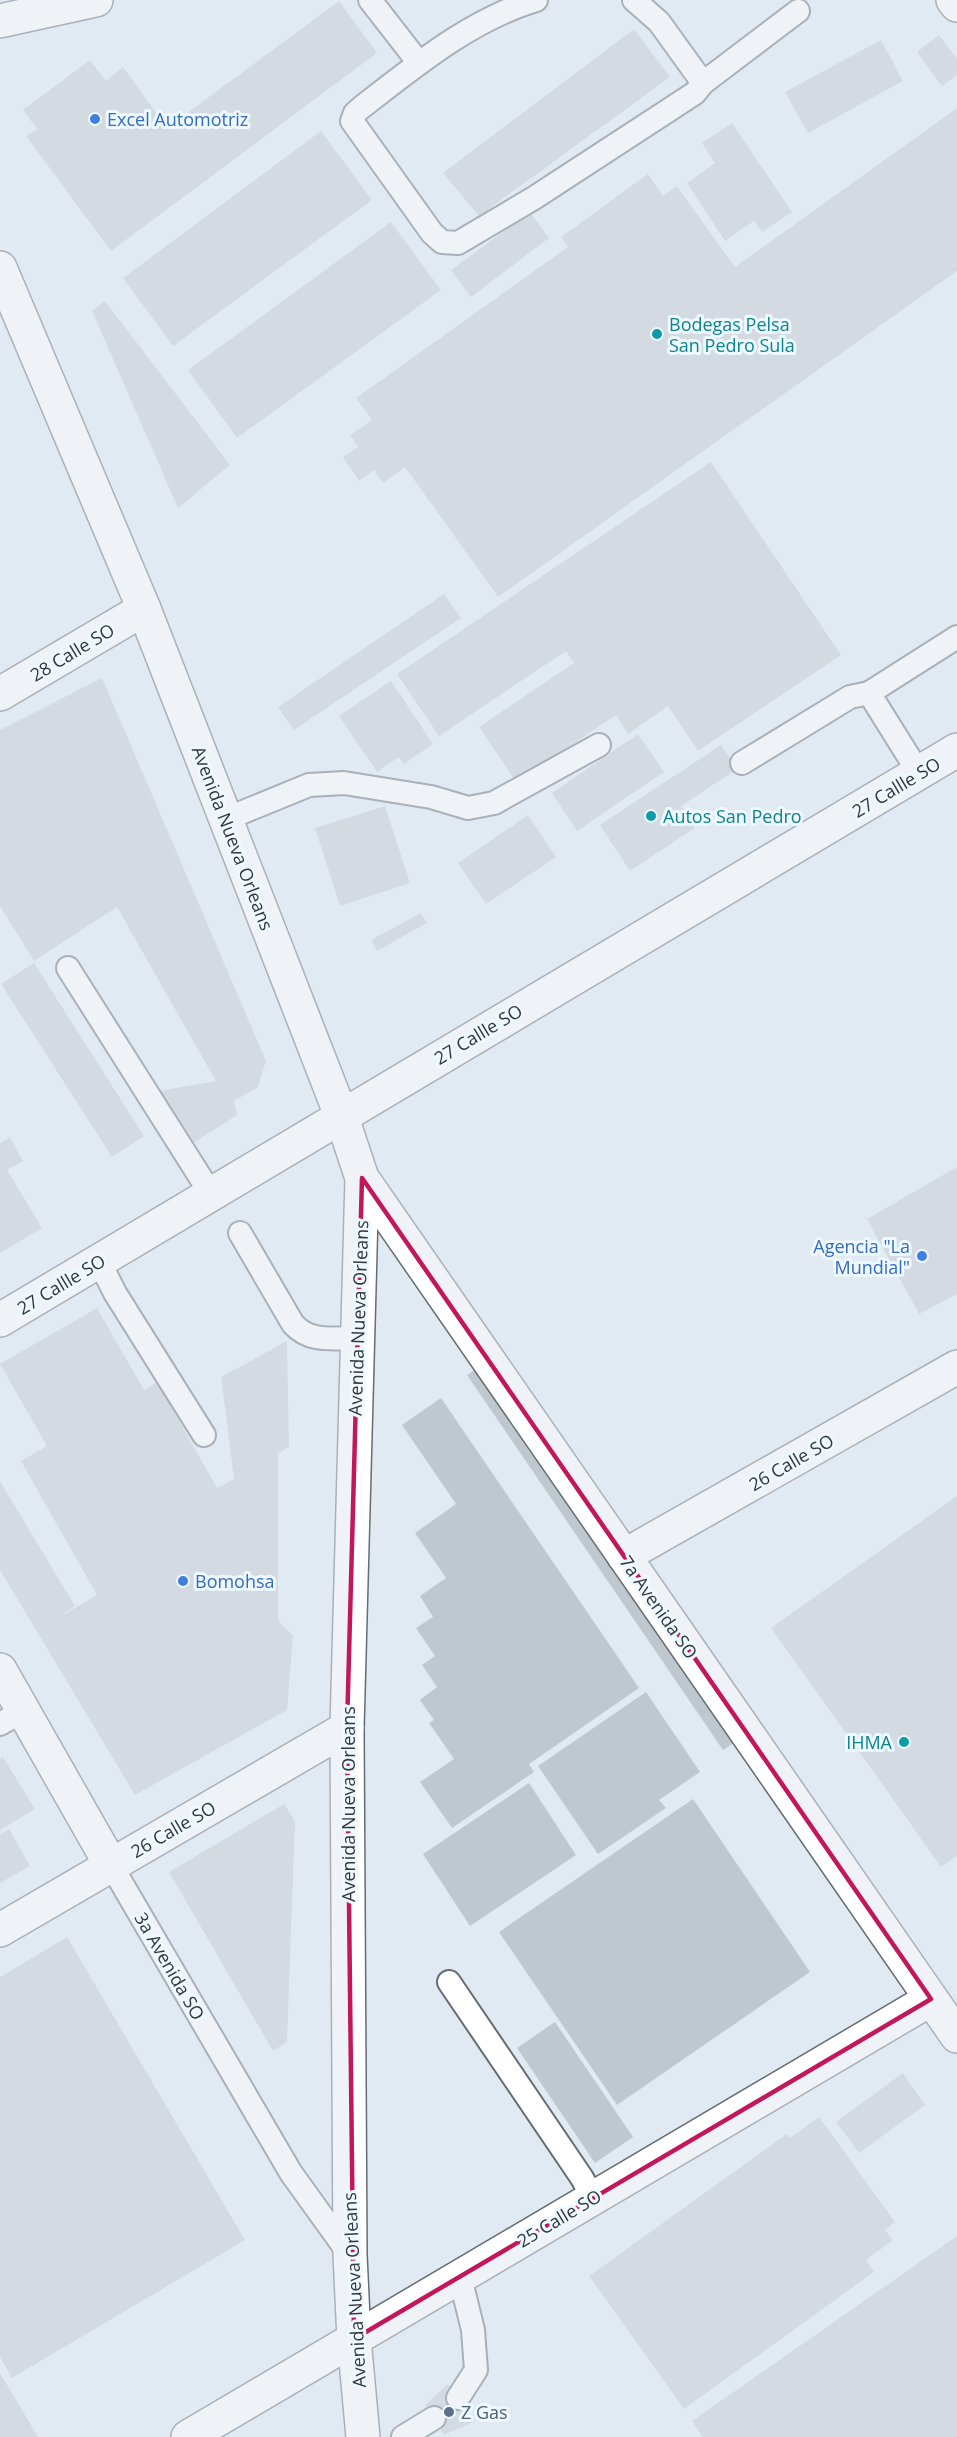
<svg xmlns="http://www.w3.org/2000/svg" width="957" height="2437" font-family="'Open Sans',sans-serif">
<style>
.building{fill:#c0c8cf}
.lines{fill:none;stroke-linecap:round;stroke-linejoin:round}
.lane-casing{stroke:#656c73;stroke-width:26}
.street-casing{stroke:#656c73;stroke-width:36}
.secondary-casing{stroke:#656c73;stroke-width:36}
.lane{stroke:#fff;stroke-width:22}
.street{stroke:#fff;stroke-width:33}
.secondary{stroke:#fff;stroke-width:33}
.marked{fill:none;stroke:#c2185b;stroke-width:4.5;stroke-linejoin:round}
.shop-dot{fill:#3f7fe0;stroke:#eef8ff;stroke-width:2}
.culture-dot{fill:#0f9aa8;stroke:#eef8ff;stroke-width:2}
.service-dot{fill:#5c6f8a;stroke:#eef8ff;stroke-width:2}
.labels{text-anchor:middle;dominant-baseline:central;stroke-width:6;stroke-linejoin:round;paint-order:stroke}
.shop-label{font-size:18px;fill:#366cbe;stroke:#eef8ff;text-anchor:start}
.culture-label{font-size:18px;fill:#0d838f;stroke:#eef8ff;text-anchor:start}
.street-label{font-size:18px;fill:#33373a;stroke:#eef8ff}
.service-label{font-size:18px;fill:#4e5e75;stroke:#eef8ff;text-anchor:start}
</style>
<rect width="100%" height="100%" fill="#e1eaf2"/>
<!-- building -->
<g class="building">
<polygon points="339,1 377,53 111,251 26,136 37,129 23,110 90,60 106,81 123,67 167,128"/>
<polygon points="634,29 670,77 479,216 443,173"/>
<polygon points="939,35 957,59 957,75 942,86 917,52"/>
<polygon points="881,40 903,81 808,133 785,92"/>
<polygon points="957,108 957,271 498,597 405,467 383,483 374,470 359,481 343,457 358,447 350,435 372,420 356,398 568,247 561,237 648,174 663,196 677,186 735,267"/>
<polygon points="732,123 792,212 762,232 754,221 725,241 687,183 715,163 702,143"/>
<polygon points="321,131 372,200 173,346 123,278"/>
<polygon points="530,212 549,238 471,297 451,270"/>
<polygon points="391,222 441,290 237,438 188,370"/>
<polygon points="105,301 230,465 178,508 92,311"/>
<polygon points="711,462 841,655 698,751 668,706 628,734 616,715 516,782 479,727 574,663 566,651 439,736 397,674"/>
<polygon points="444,594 461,618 294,730 278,707"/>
<polygon points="102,678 266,1061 258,1087 234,1101 237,1115 189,1146 159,1091 216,1081 117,907 34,961 0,906 0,730"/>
<polygon points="391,681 433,744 404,764 399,757 377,772 339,716"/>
<polygon points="638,734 664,772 577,831 552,793"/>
<polygon points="721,745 737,769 681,806 695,828 630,871 600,825"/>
<polygon points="385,806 410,883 340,906 315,828"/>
<polygon points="528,815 556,857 486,904 458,863"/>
<polygon points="421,913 427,923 377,951 371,940"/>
<polygon points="34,963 144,1136 112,1157 1,984"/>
<polygon points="10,1137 23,1161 7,1170 42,1228 0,1253 0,1143"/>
<polygon points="957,1167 957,1294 919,1314 867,1219"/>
<polygon points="97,1308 144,1390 157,1382 217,1488 234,1479 221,1377 287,1341 289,1447 278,1453 278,1620 293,1636 287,1710 135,1795 0,1570 0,1481 75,1606 56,1619 97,1595 21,1461 47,1446 0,1364"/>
<polygon points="481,1366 737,1741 723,1750 467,1375"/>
<polygon points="441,1398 639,1688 529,1764 534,1772 452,1828 420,1782 454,1759 429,1723 434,1720 420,1700 437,1687 422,1665 435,1656 416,1628 433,1617 420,1596 446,1578 415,1533 456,1504 402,1425"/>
<polygon points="957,1496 957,1856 941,1867 771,1628"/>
<polygon points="646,1692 700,1772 659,1800 666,1808 598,1854 538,1766"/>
<polygon points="3,1757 35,1809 0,1830 0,1759"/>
<polygon points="529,1783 576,1855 470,1926 423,1854"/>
<polygon points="693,1799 810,1972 617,2105 499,1932"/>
<polygon points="284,1804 295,1821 287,2042 273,2051 169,1872"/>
<polygon points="9,1829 30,1866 0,1883 0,1835"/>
<polygon points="67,1937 245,2240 12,2378 0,2357 0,1977"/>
<polygon points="555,2022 633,2137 595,2163 517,2048"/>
<polygon points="903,2073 925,2105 859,2153 836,2122"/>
<polygon points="819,2117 895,2222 885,2230 893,2240 866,2260 874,2272 684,2409 589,2276 787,2134 790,2138"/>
<polygon points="957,2236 957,2437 703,2437 692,2421"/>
<polygon points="0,2373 38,2437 0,2437"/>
<polygon points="448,2384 475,2421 444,2435 425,2405"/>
</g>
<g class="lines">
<!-- lane casing -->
<g class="lane-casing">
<g id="lane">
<polyline points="370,0 419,63"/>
<path d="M536,0C470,20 415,66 362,107L355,113L352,121L432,233L442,242L458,243L534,198L695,93L703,83L659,22L634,0"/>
<polyline points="703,83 798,11"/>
<polyline points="742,763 850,697 869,693"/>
<polyline points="919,773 869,693 957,637"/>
<polyline points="226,819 309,785 344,783 431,797 468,808 494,803 599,745"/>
<polyline points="68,968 211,1194"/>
<path d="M240,1233L293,1324C310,1343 333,1338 358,1338"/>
<polyline points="99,1261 115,1293 204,1435"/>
<polyline points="0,1724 23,1711"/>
<polyline points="111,1865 291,2173 350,2255"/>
<polyline points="449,1982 582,2178 593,2198"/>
<polyline points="458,2398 476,2370 473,2330 460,2277"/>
<polyline points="403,2437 434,2418"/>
</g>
</g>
<!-- street casing -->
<g class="street-casing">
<g id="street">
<polyline points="953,0 957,5"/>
<polyline points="0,21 96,0"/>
<polyline points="0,694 144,609"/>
<polyline points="624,1556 957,1367"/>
<polyline points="0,1670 111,1865"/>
<polyline points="0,1930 347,1728"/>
<polyline points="188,2437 931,1999"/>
</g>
</g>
<!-- secondary casing -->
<g class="secondary-casing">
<g id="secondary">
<polyline points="0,268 144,609 341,1115 362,1178 347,1728 350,2255 354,2339 363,2437"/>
<polyline points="362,1178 957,2036"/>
<polyline points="0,1320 957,750"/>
</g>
</g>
<!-- lane -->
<use href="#lane" class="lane"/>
<!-- street -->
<use href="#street" class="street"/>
<!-- secondary -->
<use href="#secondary" class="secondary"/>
</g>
<!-- marked area -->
<path d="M0 0H957V2437H0ZM362,1178L931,1999L354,2339L347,1728Z" fill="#e1eaf2" fill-opacity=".55" fill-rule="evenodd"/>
<path class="marked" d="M362,1178L931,1999L354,2339L347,1728Z"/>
<!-- markers -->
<g class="shop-dot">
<circle cx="95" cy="119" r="6"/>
<circle cx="922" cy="1256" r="6"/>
<circle cx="183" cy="1581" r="6"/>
</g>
<g class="culture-dot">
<circle cx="657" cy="334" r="6"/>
<circle cx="651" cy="816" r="6"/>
<circle cx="904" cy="1742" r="6"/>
</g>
<circle class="service-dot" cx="449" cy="2412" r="6"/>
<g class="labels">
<!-- shop labels -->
<g class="shop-label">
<text x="107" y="119">Excel Automotriz</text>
<text x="910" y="1246" text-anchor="end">Agencia "La<tspan x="910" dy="21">Mundial"</tspan></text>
<text x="195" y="1581">Bomohsa</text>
</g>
<!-- culture labels -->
<g class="culture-label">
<text x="669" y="324">Bodegas Pelsa<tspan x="669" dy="21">San Pedro Sula</tspan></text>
<text x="663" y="816">Autos San Pedro</text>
<text x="892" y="1742" text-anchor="end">IHMA</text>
</g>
<!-- street labels -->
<g class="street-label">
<text transform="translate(72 652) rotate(-31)">28 Calle SO</text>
<text transform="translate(896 787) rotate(-31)">27 Callle SO</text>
<text transform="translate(233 838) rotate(69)">Avenida Nueva Orleans</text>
<text transform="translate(478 1034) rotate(-31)">27 Callle SO</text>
<text transform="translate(61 1284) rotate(-31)">27 Callle SO</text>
<text transform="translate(358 1318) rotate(-88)">Avenida Nueva Orleans</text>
<text transform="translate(791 1462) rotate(-30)">26 Calle SO</text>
<text transform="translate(659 1607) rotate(55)">7a Avenida SO</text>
<text transform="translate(348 1804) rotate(-90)">Avenida Nueva Orleans</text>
<text transform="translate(173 1829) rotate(-30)">26 Calle SO</text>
<text transform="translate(170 1966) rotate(60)">3a Avenida SO</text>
<text transform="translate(559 2218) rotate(-31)">25 Calle SO</text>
<text transform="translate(354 2290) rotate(-93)">Avenida Nueva Orleans</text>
</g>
<!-- service labels -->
<g class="service-label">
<text x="461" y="2412">Z Gas</text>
</g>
</g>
</svg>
